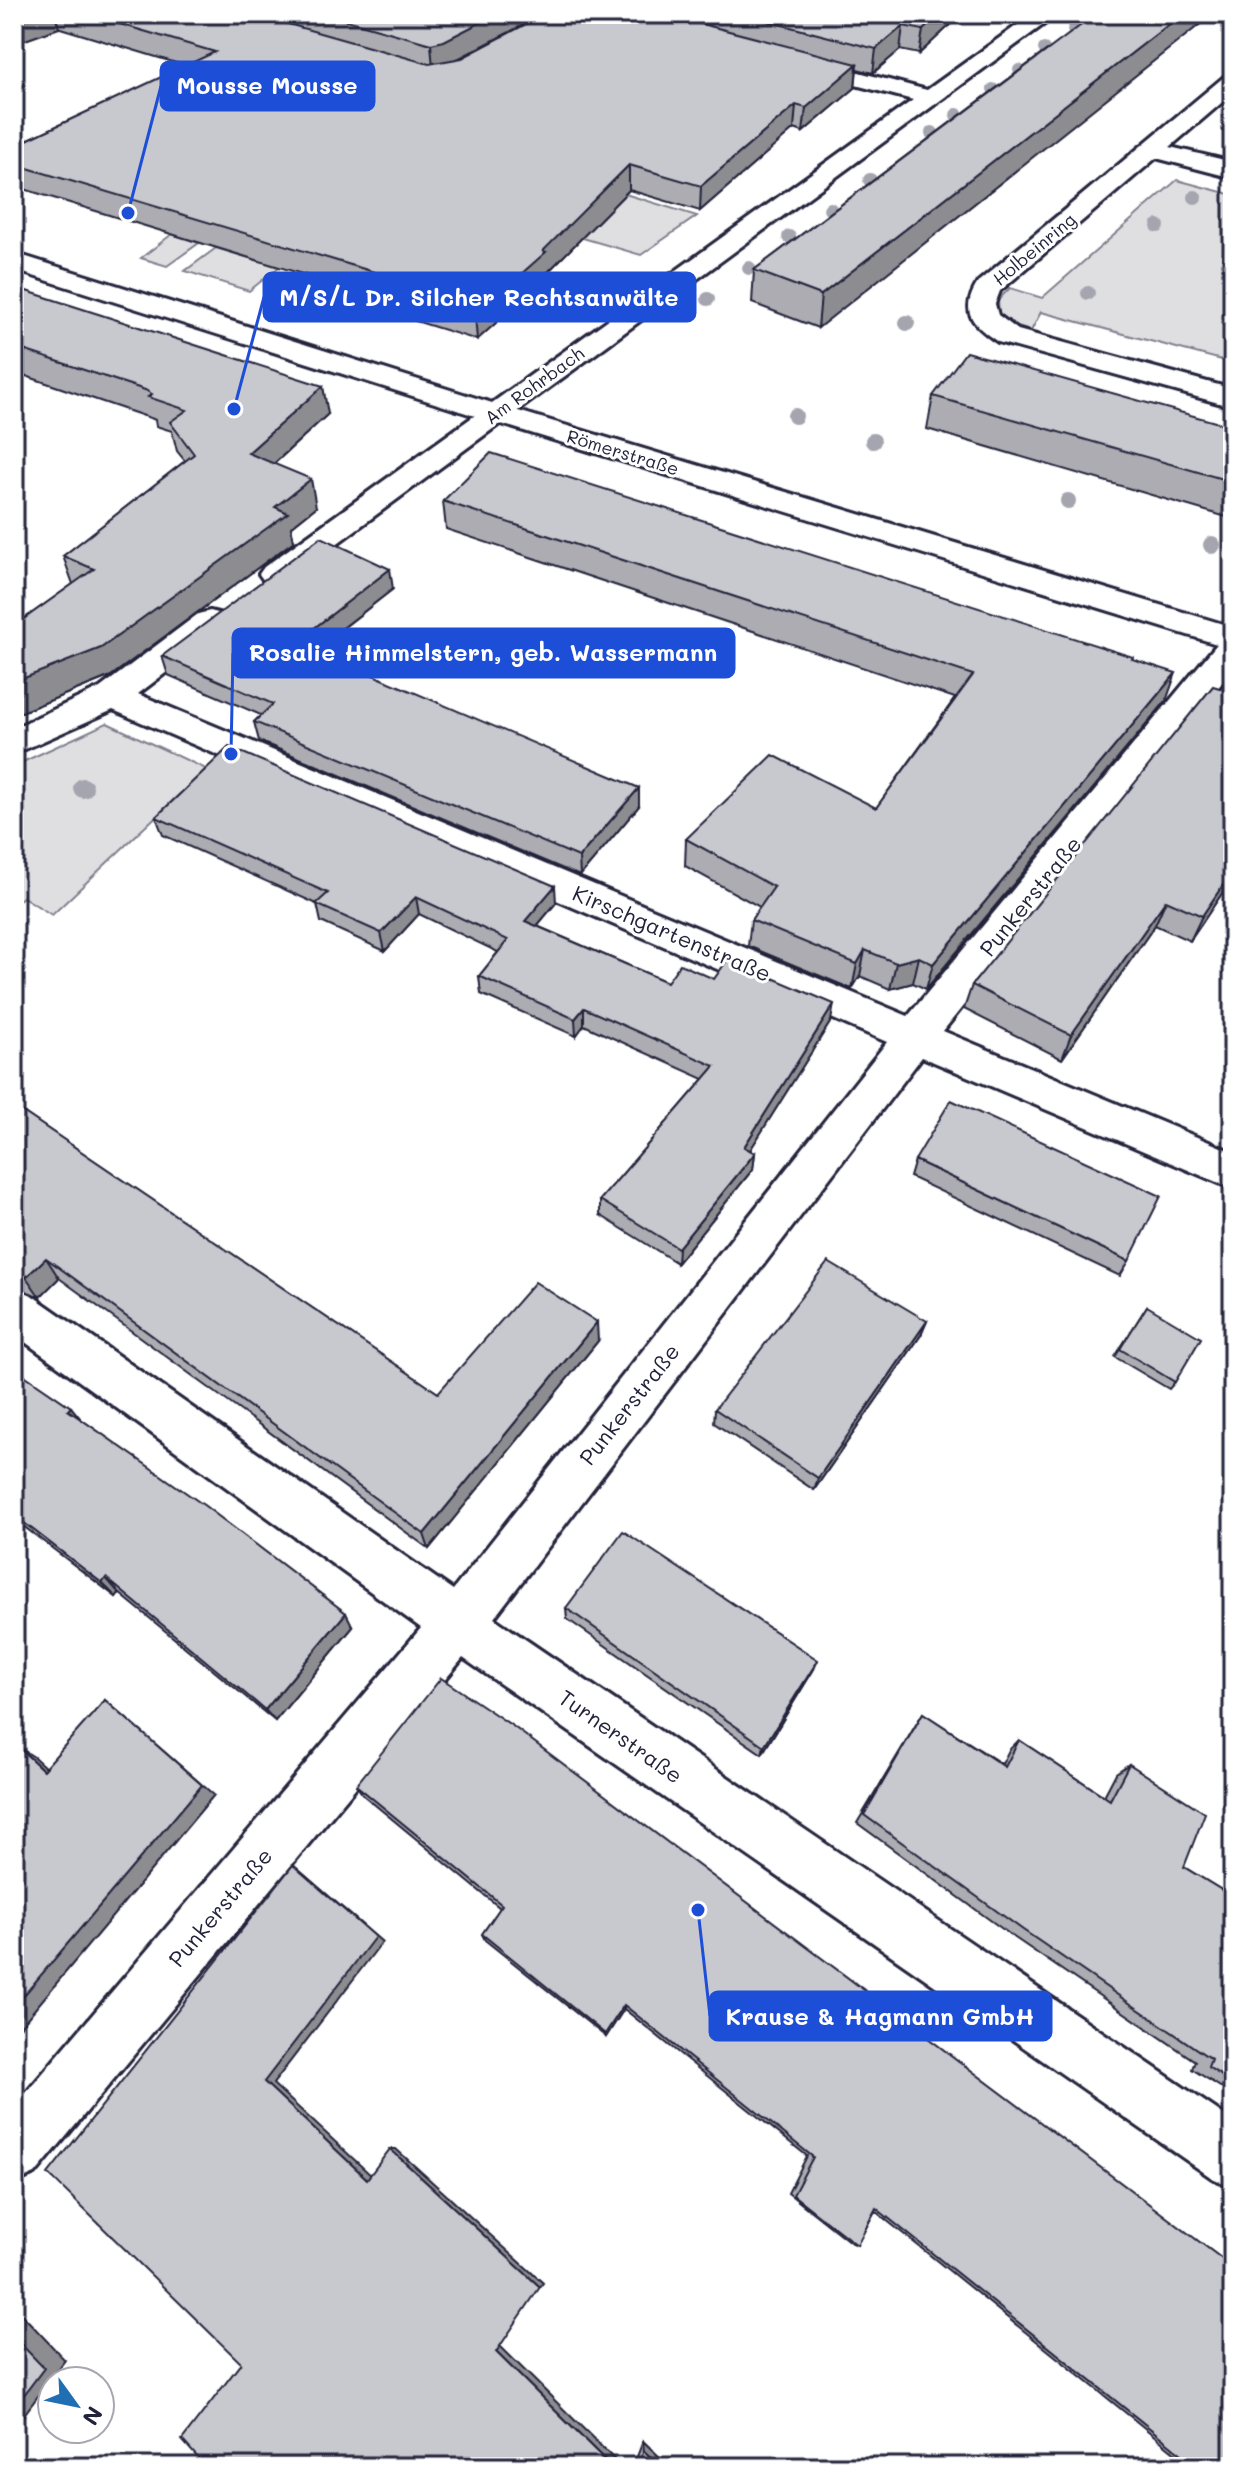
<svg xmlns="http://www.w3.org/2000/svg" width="1247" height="2481" font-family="Mali,sans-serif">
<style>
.green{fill:#dfdfe2;stroke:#80808e;stroke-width:2}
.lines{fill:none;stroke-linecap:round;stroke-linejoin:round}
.minor-casing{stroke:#22223b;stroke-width:6}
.primary-casing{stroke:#22223b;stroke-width:6}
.minor{fill:#fff;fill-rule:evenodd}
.primary{fill:#fff;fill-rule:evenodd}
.tree{fill:#a5a5af}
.wall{fill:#acacb2;stroke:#22223b;stroke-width:2}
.shaded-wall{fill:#8c8c91;stroke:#22223b;stroke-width:2}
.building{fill:#c8c8cf;stroke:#22223b;stroke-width:2}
.labels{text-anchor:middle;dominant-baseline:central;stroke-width:6;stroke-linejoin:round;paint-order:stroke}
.far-street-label{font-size:18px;fill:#22223b;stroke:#fff}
.street-label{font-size:22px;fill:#22223b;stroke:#fff}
.leader{fill:none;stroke:#1d4ed8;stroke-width:3}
.callout-dot{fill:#1d4ed8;stroke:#fff;stroke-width:3}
.callout{fill:#1d4ed8;stroke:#1d4ed8;stroke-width:3}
.callout-label{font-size:24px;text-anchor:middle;font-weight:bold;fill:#fff}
</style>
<rect width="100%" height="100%" fill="#fff"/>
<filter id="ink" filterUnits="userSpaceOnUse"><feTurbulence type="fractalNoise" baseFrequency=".0125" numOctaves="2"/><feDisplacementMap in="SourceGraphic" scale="16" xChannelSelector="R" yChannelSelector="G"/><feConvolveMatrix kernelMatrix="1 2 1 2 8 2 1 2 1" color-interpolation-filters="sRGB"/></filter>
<g filter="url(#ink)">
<!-- green -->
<g class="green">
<polygon points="1177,180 1233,195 1233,363 1041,312 1031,331 1011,325 999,314 998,300 1010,288 1042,298"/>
<polygon points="625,194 697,216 641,255 524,221"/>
<polygon points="172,234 199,243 167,266 141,258"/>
<polygon points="216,248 279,267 249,291 185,271"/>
<polygon points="294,271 333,283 304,307 265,295"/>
<polygon points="107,723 206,769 52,915 23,897 14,904 14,766"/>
</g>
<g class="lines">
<!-- minor casing -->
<g class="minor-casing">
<g id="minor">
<polygon points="1033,14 1058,14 286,581 275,584 264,581 259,574 264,567 913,100 790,68 786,63 790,58 798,56 927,90"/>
<path d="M1233,74V93L1170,147L1233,162V178L1156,158L1000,291L995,304L998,315L1018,330L1233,389V407L998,342C971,324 959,311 979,281L1225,76Z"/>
<polygon points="210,611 222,614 227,622 222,630 138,694 908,1016 1221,639 1233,636 1233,669 943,1031 1233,1152 1233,1189 922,1057 494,1618 1233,2121 1233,2187 1212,2178 463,1658 35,2174 14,2183 14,2107 421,1628 14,1334 14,1288 30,1294 453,1590 887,1042 113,710 14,754 14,728 100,688 198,614"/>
</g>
</g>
<!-- primary casing -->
<g class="primary-casing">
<polygon id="primary" points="14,253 505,407 1233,627 1233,649 485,419 14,270"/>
</g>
<!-- minor -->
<use href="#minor" class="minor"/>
<!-- primary -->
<use href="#primary" class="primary"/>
</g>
<!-- trees -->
<g class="tree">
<circle cx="1073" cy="30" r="6"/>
<circle cx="1044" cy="49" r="6"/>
<circle cx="1019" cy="70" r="6"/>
<circle cx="993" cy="89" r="6"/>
<circle cx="957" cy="115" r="7"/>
<circle cx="932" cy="133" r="7"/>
<circle cx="870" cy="180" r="7"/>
<circle cx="1195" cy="197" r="7"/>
<circle cx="830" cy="209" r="7"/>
<circle cx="1158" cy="226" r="7"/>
<circle cx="789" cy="237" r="7"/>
<circle cx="749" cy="268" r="7"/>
<circle cx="1088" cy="293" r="7"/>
<circle cx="708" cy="299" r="7"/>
<circle cx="907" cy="323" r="8"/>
<circle cx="795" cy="416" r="8"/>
<circle cx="873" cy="441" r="8"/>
<circle cx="1068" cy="501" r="8"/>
<circle cx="1212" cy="545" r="9"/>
<circle cx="83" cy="788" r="10"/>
</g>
<!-- wall -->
<g class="wall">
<polygon points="14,14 544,14 460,58 545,14 962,14 919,54 900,50 873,73 857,69 855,88 803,132 794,129 700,211 629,190 547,273 547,277 477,340 396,315 394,302 14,186 14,146 186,66"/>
<polygon points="1047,50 818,328 752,303 754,270"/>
<polygon points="14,287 328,414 274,464 316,507 291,527 294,541 111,676 14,715 14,626 73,584 63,556 185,461 177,451 172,431 156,426 155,420 153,419 14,372"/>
<polygon points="933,396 1233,427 1233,519 927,429"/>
<polygon points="443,501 1132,660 1166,701 926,989 913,983 890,989 860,976 852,989 748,946 751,920 760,907 685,866 686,839 876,808 955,698 446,529"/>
<polygon points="393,589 319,647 337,655 338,660 639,806 580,876 259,741 254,722 261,715 168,675 162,656"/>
<polygon points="1233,692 1233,877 1190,941 1155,925 1062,1059 964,1009 972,985"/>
<polygon points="156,817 556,903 537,926 667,982 714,979 831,1021 750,1150 755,1153 753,1169 677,1263 600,1215 600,1200 704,1079 584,1025 576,1036 481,994 479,976 498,952 419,914 385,951 321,922 317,904 163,835"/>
<polygon points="14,1106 438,1393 598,1341 429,1549 59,1278 40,1297 14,1286"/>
<polygon points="915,1160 1129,1261 1120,1276 910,1177"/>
<polygon points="1147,1306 1175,1382 1169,1389 1115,1357"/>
<polygon points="927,1321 921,1335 814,1490 714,1423 715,1409"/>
<polygon points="14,1368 353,1627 275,1721 119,1593 116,1597 14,1519"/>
<polygon points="566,1608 814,1669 762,1754 567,1619"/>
<polygon points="923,1713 1002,1764 1009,1750 1019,1740 1104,1796 1116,1773 1129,1764 1184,1867 1233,1897 1233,2095 1192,2069 1195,2061 1012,1936 857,1823"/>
<polygon points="356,1785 1233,2467 1193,2467 875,2211 857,2245 850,2242 788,2193 807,2156 624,2009 606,2037 485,1940 482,1934 500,1908 363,1795"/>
<polygon points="643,2441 670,2467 633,2467"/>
</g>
<!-- shaded-wall -->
<g class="shaded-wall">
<polygon points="24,14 55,14 59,28 14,44 14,17"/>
<polygon points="497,14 544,14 446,65 433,68 431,44"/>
<polygon points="940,14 962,14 919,54 923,30"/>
<polygon points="1182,14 1213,14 818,328 821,295"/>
<polygon points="903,26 900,50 873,73 876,49"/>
<polygon points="857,64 855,88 803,132 806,108"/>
<polygon points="796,105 794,129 700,211 701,186"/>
<polygon points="629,165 629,190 547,273 547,277 477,340 475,315"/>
<polygon points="323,386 328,414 255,481 248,453"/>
<polygon points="311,479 316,507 291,527 294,541 111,676 14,715 14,682 275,507"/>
<polygon points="390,569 393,589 304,658 300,639"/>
<polygon points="1176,673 1166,701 926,989 933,964"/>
<polygon points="639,788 639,806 580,876 579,857"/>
<polygon points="1233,870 1233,877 1190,941 1202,916"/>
<polygon points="555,886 556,903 526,939 525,921"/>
<polygon points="416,897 419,914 385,951 381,933"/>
<polygon points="1166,900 1155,925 1062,1059 1071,1035"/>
<polygon points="865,950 860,976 852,989 857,964"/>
<polygon points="919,957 913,983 890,989 896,963"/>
<polygon points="834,1004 831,1021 742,1163 744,1147"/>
<polygon points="584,1008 584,1025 576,1036 575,1019"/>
<polygon points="755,1153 753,1169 677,1263 678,1248"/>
<polygon points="46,1258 59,1278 40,1297 26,1277"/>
<polygon points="927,1321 921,1335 814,1490 818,1478"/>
<polygon points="597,1322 598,1341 429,1549 424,1534"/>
<polygon points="71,1407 85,1424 68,1410"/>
<polygon points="106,1578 119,1593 116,1597 102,1583"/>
<polygon points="346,1613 353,1627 275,1721 265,1710"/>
<polygon points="818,1660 814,1669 762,1754 764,1746"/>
<polygon points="105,1700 214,1795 14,2034 14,2007"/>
<polygon points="17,1746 34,1757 60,1781 43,1770"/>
<polygon points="293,1865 382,1942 273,2084 374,2178 367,2179 264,2082"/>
<polygon points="624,2005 624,2009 606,2037 605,2034"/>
<polygon points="390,2149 396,2149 543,2283 540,2287"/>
<polygon points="14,2306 65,2360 14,2428"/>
<polygon points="500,2346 622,2467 612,2467 496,2352"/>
<polygon points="643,2441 670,2467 661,2467 644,2451"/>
</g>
<!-- building -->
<g class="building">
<polygon points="86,14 253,14 429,64 462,58 545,14 663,14 857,64 806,108 796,105 701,186 629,165 543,251 546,252 475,315 392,290 404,281 14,164 14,146 215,52"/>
<polygon points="325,14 497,14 444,41 431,44"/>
<polygon points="740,14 940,14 923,30 903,26 876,49"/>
<polygon points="1096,14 1182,14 821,295 754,270"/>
<polygon points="14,287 323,386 248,453 311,479 275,507 288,513 101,648 14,682 14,626 94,569 63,556 194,454 170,422 187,410 148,397 152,394 145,390 14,347"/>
<polygon points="966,352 1233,427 1233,482 933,396"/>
<polygon points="491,453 1133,657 1132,659 1176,673 933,964 919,957 896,963 865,950 857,964 751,920 774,887 686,839 773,755 876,808 973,675 443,501"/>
<polygon points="321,537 390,569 300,639 337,655 333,658 639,788 579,857 254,722 273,704 162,656"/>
<polygon points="1213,686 1233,692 1233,870 1202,916 1166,900 1071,1035 972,985"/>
<polygon points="229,747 555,886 525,921 667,982 680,964 714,979 728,959 834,1004 744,1147 755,1153 678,1248 600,1200 715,1066 584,1008 575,1019 479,976 508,940 416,897 381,933 316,904 328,893 156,817"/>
<polygon points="951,1100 1161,1196 1129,1261 915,1160"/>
<polygon points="14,1106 438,1393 535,1282 597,1322 424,1534 46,1258 26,1277 14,1272"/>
<polygon points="828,1262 927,1321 818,1478 715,1409"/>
<polygon points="1147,1306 1201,1338 1175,1382 1120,1349"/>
<polygon points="14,1368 71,1407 68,1410 205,1506 346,1613 265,1710 106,1578 102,1583 14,1515"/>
<polygon points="623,1531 818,1660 764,1746 566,1608"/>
<polygon points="441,1678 514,1727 1233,2267 1233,2467 1198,2467 876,2208 857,2245 793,2195 813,2157 624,2005 605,2034 482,1934 502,1905 356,1785"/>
<polygon points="105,1700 202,1785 14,2007 14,1749 17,1746 43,1770"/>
<polygon points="923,1713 1005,1767 1019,1740 1110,1800 1129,1764 1205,1813 1184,1867 1233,1897 1233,2083 1208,2067 1211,2059 1023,1930 864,1815"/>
<polygon points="293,1865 375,1937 264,2082 367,2179 390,2149 540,2287 496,2352 612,2467 206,2467 182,2440 241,2363 48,2174"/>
<polygon points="14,2337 44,2368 14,2408"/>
<polygon points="644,2451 661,2467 637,2467"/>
</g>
</g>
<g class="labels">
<!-- far-street labels -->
<g class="far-street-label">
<text transform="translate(1034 249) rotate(-40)">Holbeinring</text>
<text transform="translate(534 385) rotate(-36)">Am Rohrbach</text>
<text transform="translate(623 452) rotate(17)">Römerstraße</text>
</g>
<!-- street labels -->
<g class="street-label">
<text transform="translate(1030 896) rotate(-51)">Punkerstraße</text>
<text transform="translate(672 933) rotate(23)">Kirschgartenstraße</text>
<text transform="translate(629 1404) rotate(-52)">Punkerstraße</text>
<text transform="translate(621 1736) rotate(35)">Turnerstraße</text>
<text transform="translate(220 1907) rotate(-50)">Punkerstraße</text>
</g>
</g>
<!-- callouts -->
<path class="leader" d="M128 213L161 86M234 409L264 297M231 754L233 653M698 1910L710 2016"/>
<g class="callout-dot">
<circle cx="128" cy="213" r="8"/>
<circle cx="234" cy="409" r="8"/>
<circle cx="231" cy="754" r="8"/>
<circle cx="698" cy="1910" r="8"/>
</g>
<g class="callout">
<rect x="161" y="62" width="213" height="48" rx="8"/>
<rect x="264" y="273" width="431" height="48" rx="8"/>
<rect x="233" y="629" width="501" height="48" rx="8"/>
<rect x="710" y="1992" width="341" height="48" rx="8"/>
</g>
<g class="callout-label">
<text x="267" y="94">Mousse Mousse</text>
<text x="479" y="306">M/S/L Dr. Silcher Rechtsanwälte</text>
<text x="483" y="661">Rosalie Himmelstern, geb. Wassermann</text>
<text x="880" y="2025">Krause &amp; Hagmann GmbH</text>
</g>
<!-- margin -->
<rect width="1247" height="2481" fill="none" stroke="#fff" stroke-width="48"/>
<rect x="24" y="24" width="1199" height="2433" fill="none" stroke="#22223b" stroke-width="3" filter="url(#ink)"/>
<!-- north arrow -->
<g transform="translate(76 2405) rotate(123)"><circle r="38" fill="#ffffff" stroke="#a7a7b1" stroke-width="2"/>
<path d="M0-6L14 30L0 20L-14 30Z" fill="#1f6fb2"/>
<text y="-12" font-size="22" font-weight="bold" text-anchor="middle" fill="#22223b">N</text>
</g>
</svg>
